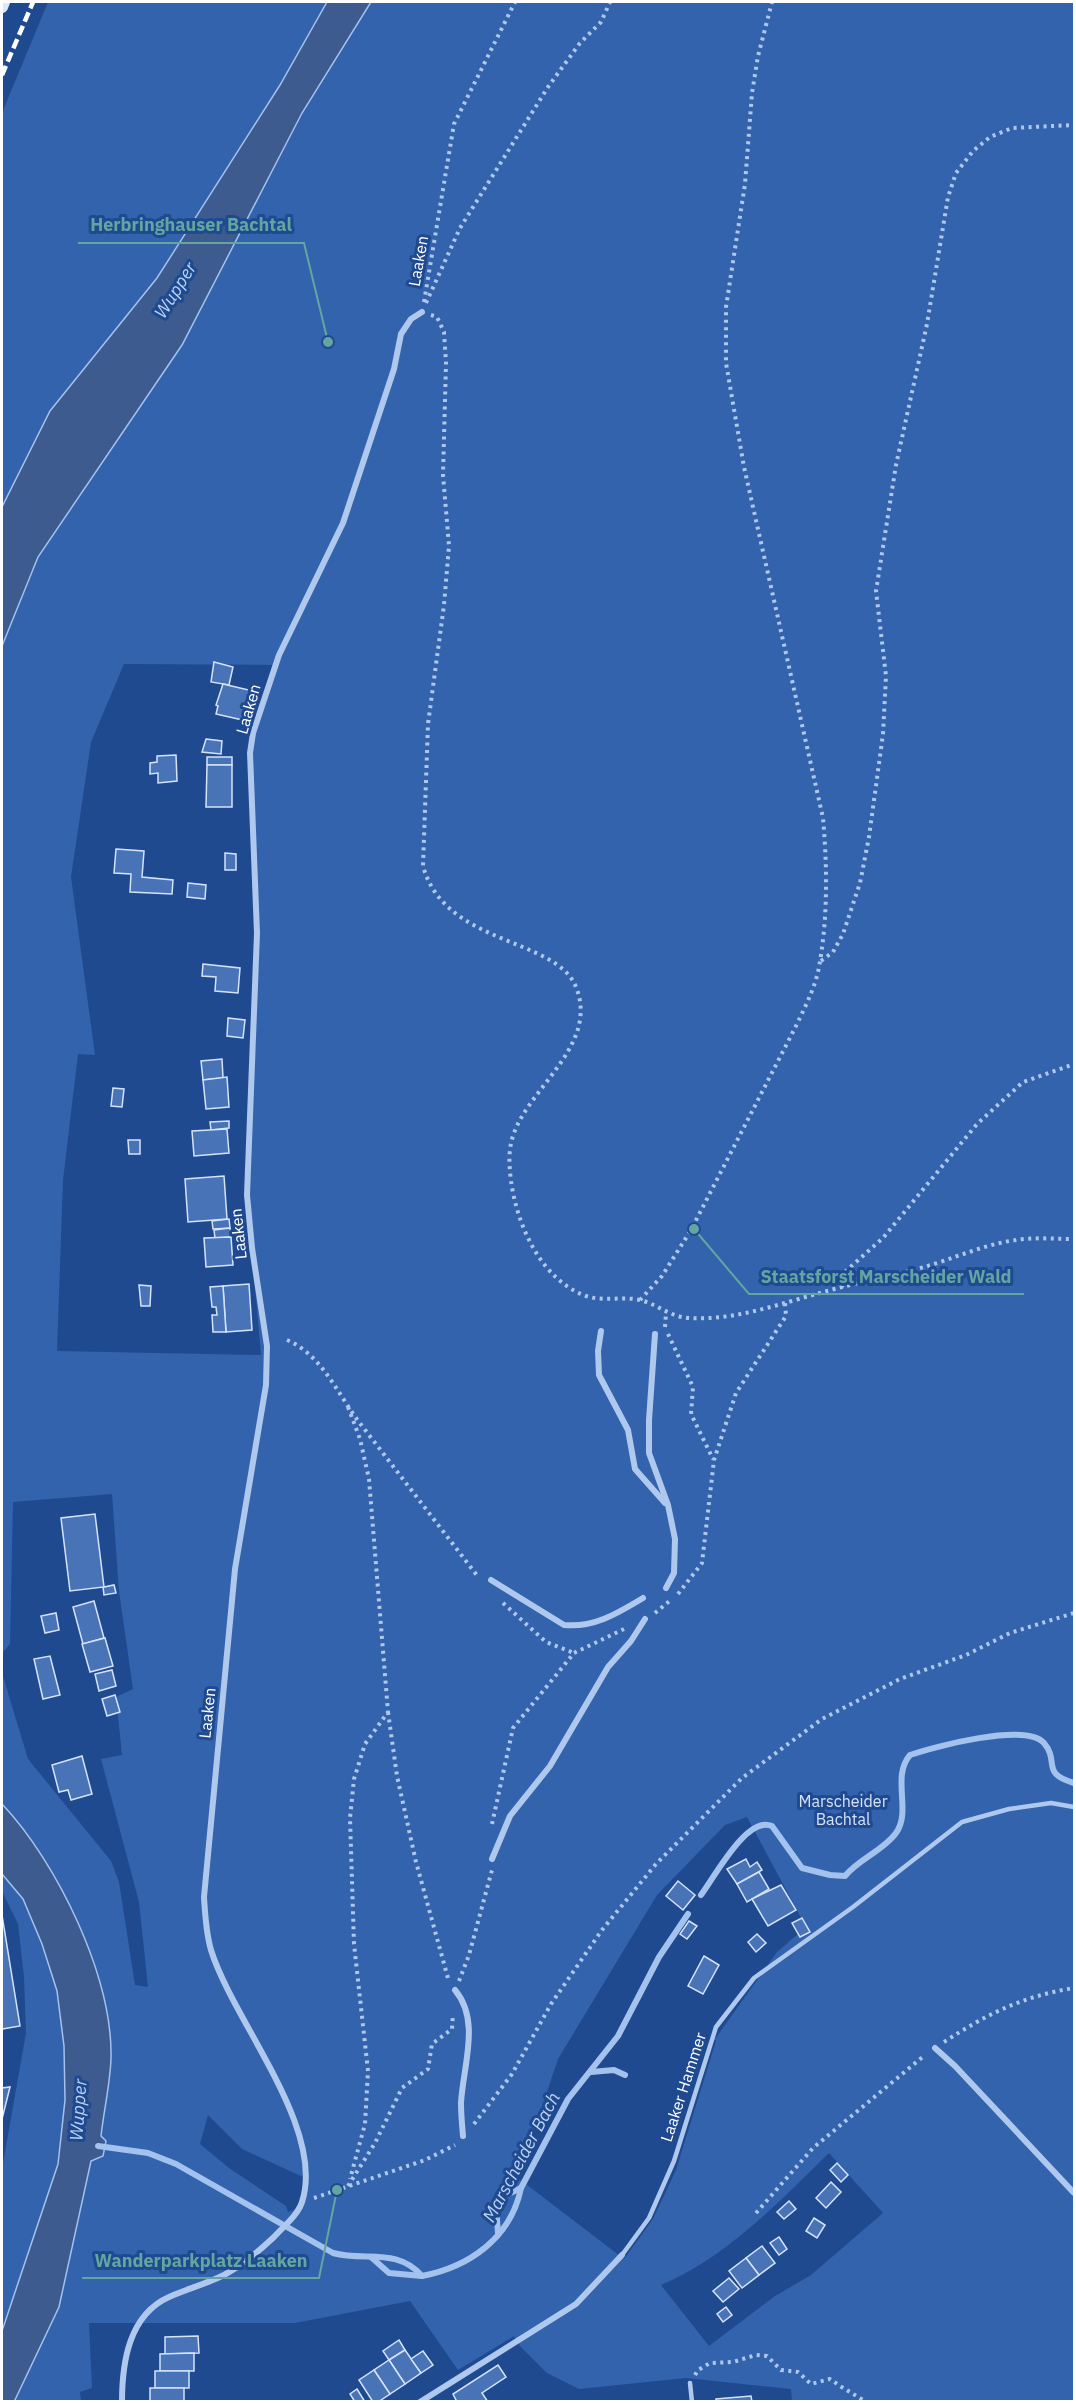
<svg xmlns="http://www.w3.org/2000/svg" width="1076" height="2403" font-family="'IBM Plex Sans',sans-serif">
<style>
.green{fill:#3363ad;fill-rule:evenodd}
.water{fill:#3d5b8f;stroke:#a3c2ee;stroke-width:1.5}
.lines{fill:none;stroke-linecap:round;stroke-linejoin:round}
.stream{stroke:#a3c2ee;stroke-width:6}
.building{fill:#4873b7;stroke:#d5e3f9;stroke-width:1.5}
.path{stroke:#afc8ed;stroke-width:4;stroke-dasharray:3 4.5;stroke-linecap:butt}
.lane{stroke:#afc8ed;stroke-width:4.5}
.street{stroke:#afc8ed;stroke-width:6}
.secondary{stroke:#dce7fa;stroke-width:12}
.rail{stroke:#fff;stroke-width:4.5;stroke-dasharray:10 4.5;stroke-linecap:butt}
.labels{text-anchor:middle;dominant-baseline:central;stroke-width:6;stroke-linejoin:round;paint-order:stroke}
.street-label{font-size:16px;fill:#fff;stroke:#1f4a90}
.park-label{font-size:16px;fill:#d5e3f9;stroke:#1f4a90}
.water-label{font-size:18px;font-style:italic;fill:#bbd2f4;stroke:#1f4a90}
.leader{fill:none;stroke:#63a6a1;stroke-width:2}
.callout-dot{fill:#63a6a1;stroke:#1f4a90;stroke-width:2}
.callout-label{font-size:18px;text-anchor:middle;font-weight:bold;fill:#63a6a1;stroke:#1f4a90;stroke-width:6;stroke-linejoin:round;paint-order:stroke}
</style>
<rect width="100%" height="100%" fill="#1f4a90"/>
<!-- green -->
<g class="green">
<polygon points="48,2 327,2 280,85 157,278 50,411 2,507 2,113"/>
<path d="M371,2H1074V2401H792L791,2389L686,2378L579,2389L547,2373L520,2346L514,2336L458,2370L410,2301L295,2323H89L92,2388L80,2392L81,2401H14L59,2307L91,2161L103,2155L106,2141L101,2136C104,2110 110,2084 111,2059C113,1981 54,1860 2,1804V1673L28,1759L111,1861L119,1882L135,1985L148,1987L139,1902L101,1759L122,1755L116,1697L133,1689L119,1591L112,1494L13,1502L10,1644L2,1653V646L38,557L182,345L302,113ZM124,664L275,665L251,748L256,933V1041L248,1142L247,1197L261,1355L57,1351L63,1180L78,1054L95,1055L71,877L91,742ZM747,1817L806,1927L777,1952L715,2039L716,2041L676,2170L653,2219L624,2259L518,2178L558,2059L657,1895L725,1825ZM208,2115L242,2149L303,2177L304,2207L288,2212L286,2206L229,2168L200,2144ZM829,2153L883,2213L811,2275L775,2296L709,2346L661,2285C727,2257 779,2202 829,2153Z"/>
<polygon points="2,1874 23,1899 42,1944 57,1991 64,2046 65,2100 58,2163 2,2331 2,2169 26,2033 24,1977 18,1924 2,1891"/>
</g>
<!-- water -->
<g class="water">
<polygon points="327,2 371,2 302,113 182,345 38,557 2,646 2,507 50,411 157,278 280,85"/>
<path d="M2,1804C57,1862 113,1977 111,2059C110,2084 104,2110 101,2136L106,2141L103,2156L91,2161L59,2307L14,2402L2,2401V2331L58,2164L65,2100L64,2046L57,1991L42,1944L23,1899L2,1874Z"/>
</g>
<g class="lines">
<!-- stream -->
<g class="stream">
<path d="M701,1895C714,1878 747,1815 772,1826L802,1868L830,1875L845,1876C859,1859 884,1850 896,1833C912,1811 891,1777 910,1755C933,1747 1026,1722 1044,1743C1060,1762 1040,1773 1074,1783"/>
<polyline points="591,2072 614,2070 625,2075"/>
<path d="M98,2146L148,2153L176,2164L333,2253C365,2262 397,2247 422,2276C469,2267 511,2238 521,2188L568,2099L618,2036L659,1957L688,1914"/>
<path d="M498,2233C496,2205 493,2200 521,2188"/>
<polyline points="371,2257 389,2273 422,2276"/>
</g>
</g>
<!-- building -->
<g class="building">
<polygon points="214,662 233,667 229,685 211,682"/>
<polygon points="223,684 253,691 247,721 216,714 218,706 216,705"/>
<polygon points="206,739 222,741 221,754 202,752"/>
<polygon points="176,755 177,781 158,783 158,773 150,774 150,763 157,762 157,756"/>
<rect x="207" y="757" width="25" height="8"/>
<polygon points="207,765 232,765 232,807 206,807"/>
<polygon points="116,849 144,851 142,877 173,880 172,894 130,892 131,874 114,873"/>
<polygon points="225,853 236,854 236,870 225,870"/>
<polygon points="188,883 206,885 205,899 187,897"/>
<polygon points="203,964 240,968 238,993 215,991 216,977 202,976"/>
<polygon points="228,1018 245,1020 243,1038 227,1036"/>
<polygon points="222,1059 223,1078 203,1080 201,1061"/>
<polygon points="227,1077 229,1107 206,1109 203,1080"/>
<polygon points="113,1088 124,1089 122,1107 111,1106"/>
<polygon points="229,1121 229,1128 211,1130 210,1122"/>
<polygon points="227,1129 229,1153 194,1156 192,1131"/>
<polygon points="128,1140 140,1140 140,1154 129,1154"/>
<polygon points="224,1176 227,1219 188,1222 185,1179"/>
<polygon points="229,1219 230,1228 213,1229 212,1221"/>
<polygon points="230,1228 231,1237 215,1238 214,1230"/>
<polygon points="231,1237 233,1265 206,1267 204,1238"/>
<polygon points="249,1284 252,1330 226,1332 223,1286"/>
<polygon points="139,1285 151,1286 150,1306 141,1306"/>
<polygon points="223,1286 226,1332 213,1332 212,1315 217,1315 216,1307 212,1307 210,1287"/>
<polygon points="95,1514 104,1587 114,1585 116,1593 104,1595 103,1587 70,1591 61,1518"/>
<polygon points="94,1601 104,1638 83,1644 73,1607"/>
<polygon points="56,1613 59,1630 45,1633 41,1616"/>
<polygon points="105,1638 113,1666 90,1672 82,1644"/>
<polygon points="50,1656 60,1695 43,1699 34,1659"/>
<polygon points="112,1670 116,1686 99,1691 95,1674"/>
<polygon points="115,1695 120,1712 107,1716 102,1699"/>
<polygon points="82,1756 92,1794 71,1800 68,1790 59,1792 52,1765"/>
<polygon points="746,1859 750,1867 757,1862 762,1870 737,1884 727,1869"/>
<polygon points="759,1872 769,1889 747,1902 737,1884"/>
<polygon points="678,1881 695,1895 683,1910 666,1896"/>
<polygon points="781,1885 796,1910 768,1926 752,1899"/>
<polygon points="2,1915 20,2026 2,2029"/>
<polygon points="802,1918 810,1932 800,1937 792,1923"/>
<polygon points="689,1921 697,1926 687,1939 680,1934"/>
<polygon points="757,1934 766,1943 756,1952 748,1942"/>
<polygon points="704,1956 719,1965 703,1994 688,1986"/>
<polygon points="10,2087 2,2119 2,2088"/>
<polygon points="837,2163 848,2175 841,2182 830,2170"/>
<polygon points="831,2182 841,2192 826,2208 816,2198"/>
<polygon points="789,2201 796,2209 784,2219 777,2212"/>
<polygon points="814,2218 825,2225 817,2238 806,2231"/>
<polygon points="779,2237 787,2249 779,2255 770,2243"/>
<polygon points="762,2246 775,2263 759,2275 746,2258"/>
<polygon points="746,2258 759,2275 742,2288 729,2271"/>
<polygon points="729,2278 739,2289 723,2302 713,2291"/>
<polygon points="726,2307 732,2315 723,2322 717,2314"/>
<polygon points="198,2336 199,2353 165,2354 165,2337"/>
<polygon points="399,2340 405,2350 389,2360 383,2351"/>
<polygon points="405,2350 421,2373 405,2384 389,2360"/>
<polygon points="423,2351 433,2365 421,2373 411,2359"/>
<polygon points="194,2353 194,2371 160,2371 160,2354"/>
<polygon points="389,2360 405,2384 390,2394 374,2370"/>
<polygon points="498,2365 506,2377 482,2393 488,2402 457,2402 453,2394"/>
<polygon points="374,2370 390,2394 378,2402 373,2402 359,2380"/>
<rect x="155" y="2371" width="34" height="17"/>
<rect x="150" y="2388" width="34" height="14"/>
<polygon points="357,2389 365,2402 355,2402 350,2394"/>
<polygon points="751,2396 752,2402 716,2402 716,2399"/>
</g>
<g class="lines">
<!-- path -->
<g class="path">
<polyline points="424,302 454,124 515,2"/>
<polyline points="426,303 460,228 548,87 580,43 601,22 610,2"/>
<path d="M431,315L437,317L444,332L446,363L443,475L449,546L444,605L428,724L423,866C445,946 556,937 576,987C599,1044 531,1086 514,1133C508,1149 509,1164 511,1181C517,1225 541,1280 586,1296C604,1302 622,1296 640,1300C657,1304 670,1317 689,1318C733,1321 779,1304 820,1293C854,1283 889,1277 924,1267C953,1259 985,1244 1016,1240C1035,1237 1056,1239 1074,1239"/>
<polyline points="821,961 833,952 843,934 860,883 869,837 883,734 886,676 876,591 896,465 927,324 948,197 956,173 973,151 990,137 1012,128 1074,125"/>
<polyline points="842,1287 846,1271 883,1238 977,1124 1023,1082 1074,1064"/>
<path d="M640,1300L662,1276L691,1230L796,1026C806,1005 817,984 820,961C828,914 827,864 823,818L744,467L726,363V307L745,184L752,93L758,56L772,2"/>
<polyline points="665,1327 666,1313"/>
<polyline points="668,1334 693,1387 691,1414 713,1459"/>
<path d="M287,1340C322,1355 337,1393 359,1422C399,1474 439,1526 479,1578"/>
<polyline points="348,1407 360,1439 369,1479 388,1712 365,1744 354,1779 350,1818 354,1944 368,2071 365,2124 350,2179"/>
<polyline points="678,1594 702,1563 714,1460 736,1393 786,1316 785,1302"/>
<polyline points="503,1603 546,1642 574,1653"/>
<polyline points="655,1613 672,1599"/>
<polyline points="388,1712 397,1776 416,1862 449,1982"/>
<polyline points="492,1824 513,1728 574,1653 624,1629"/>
<polyline points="459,1981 469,1955 492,1870"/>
<path d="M944,2042C987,2014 1023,1996 1074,1988"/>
<polyline points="474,2124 512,2074 551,2004 602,1930 656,1864 742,1778 822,1719 900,1679 966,1655 1010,1633 1074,1613"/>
<polyline points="348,2186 375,2143 402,2088 428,2069 432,2044 452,2029 453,2014"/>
<polyline points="314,2198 425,2160 455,2145"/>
<polyline points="756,2213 813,2148 925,2055"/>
<path d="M695,2375L698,2370L710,2363L733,2362L756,2355L767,2356L781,2370L798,2372L811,2384L830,2379C842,2388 854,2394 866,2402"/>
</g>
<!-- lane -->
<g class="lane">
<polyline points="622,2255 649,2218 674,2161 716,2027 754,1978 853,1907 962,1822 1009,1809 1051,1803 1074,1807"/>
<polyline points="690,2383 692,2402"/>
</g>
<!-- street -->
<g class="street">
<polyline points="601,1331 598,1351 599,1375 628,1430 635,1469 665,1503"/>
<polyline points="655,1334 649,1420 649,1453 668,1505 675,1539 674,1573 666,1588"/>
<path d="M491,1580L564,1625C594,1628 618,1613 643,1598"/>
<polyline points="492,1859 510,1816 550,1766 608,1667 631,1641 645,1619"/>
<path d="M455,1990C481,2021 463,2066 461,2103C461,2114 462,2125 463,2136"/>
<polyline points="935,2048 955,2066 1074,2193"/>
<path d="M122,2402C122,2362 129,2315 169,2297C187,2289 206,2284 224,2275C243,2265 258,2252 274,2237C283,2227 298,2215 302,2202C326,2128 233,2021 211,1950C206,1933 205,1915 204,1897L235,1569L266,1385L267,1346L252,1248L247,1195L257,933L250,753L253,733L279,655L343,523L394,369L401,334L411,319L422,312"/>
<polyline points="420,2402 576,2304 622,2255"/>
</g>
<!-- secondary -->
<polyline class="secondary" points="2,7 4,2"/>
<!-- rail -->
<polyline class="rail" points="2,75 33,2"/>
</g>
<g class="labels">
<!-- street labels -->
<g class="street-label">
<text transform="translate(418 261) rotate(-80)">Laaken</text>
<text transform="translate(248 709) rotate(-74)">Laaken</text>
<text transform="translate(238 1234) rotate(-96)">Laaken</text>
<text transform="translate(207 1713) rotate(-84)">Laaken</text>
<text transform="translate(683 2087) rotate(-72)">Laaker Hammer</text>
</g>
<!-- park labels -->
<g class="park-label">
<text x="843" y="1801">Marscheider<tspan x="843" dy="18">Bachtal</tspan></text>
</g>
<!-- water labels -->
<g class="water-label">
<text transform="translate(175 290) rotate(-58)">Wupper</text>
<text transform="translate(78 2110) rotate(-86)">Wupper</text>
<text transform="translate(521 2157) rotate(-62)">Marscheider Bach</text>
</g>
</g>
<!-- callouts -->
<path class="leader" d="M328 342L304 243H78M694 1229L749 1294H1024M337 2190L319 2278H82"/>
<g class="callout-dot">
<circle cx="328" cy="342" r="6"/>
<circle cx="694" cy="1229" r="6"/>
<circle cx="337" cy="2190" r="6"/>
</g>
<g class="callout-label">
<text x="191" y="231">Herbringhauser Bachtal</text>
<text x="886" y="1283">Staatsforst Marscheider Wald</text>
<text x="201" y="2267">Wanderparkplatz Laaken</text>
</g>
<!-- border -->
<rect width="1076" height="2403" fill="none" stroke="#ffffff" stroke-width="6"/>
</svg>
